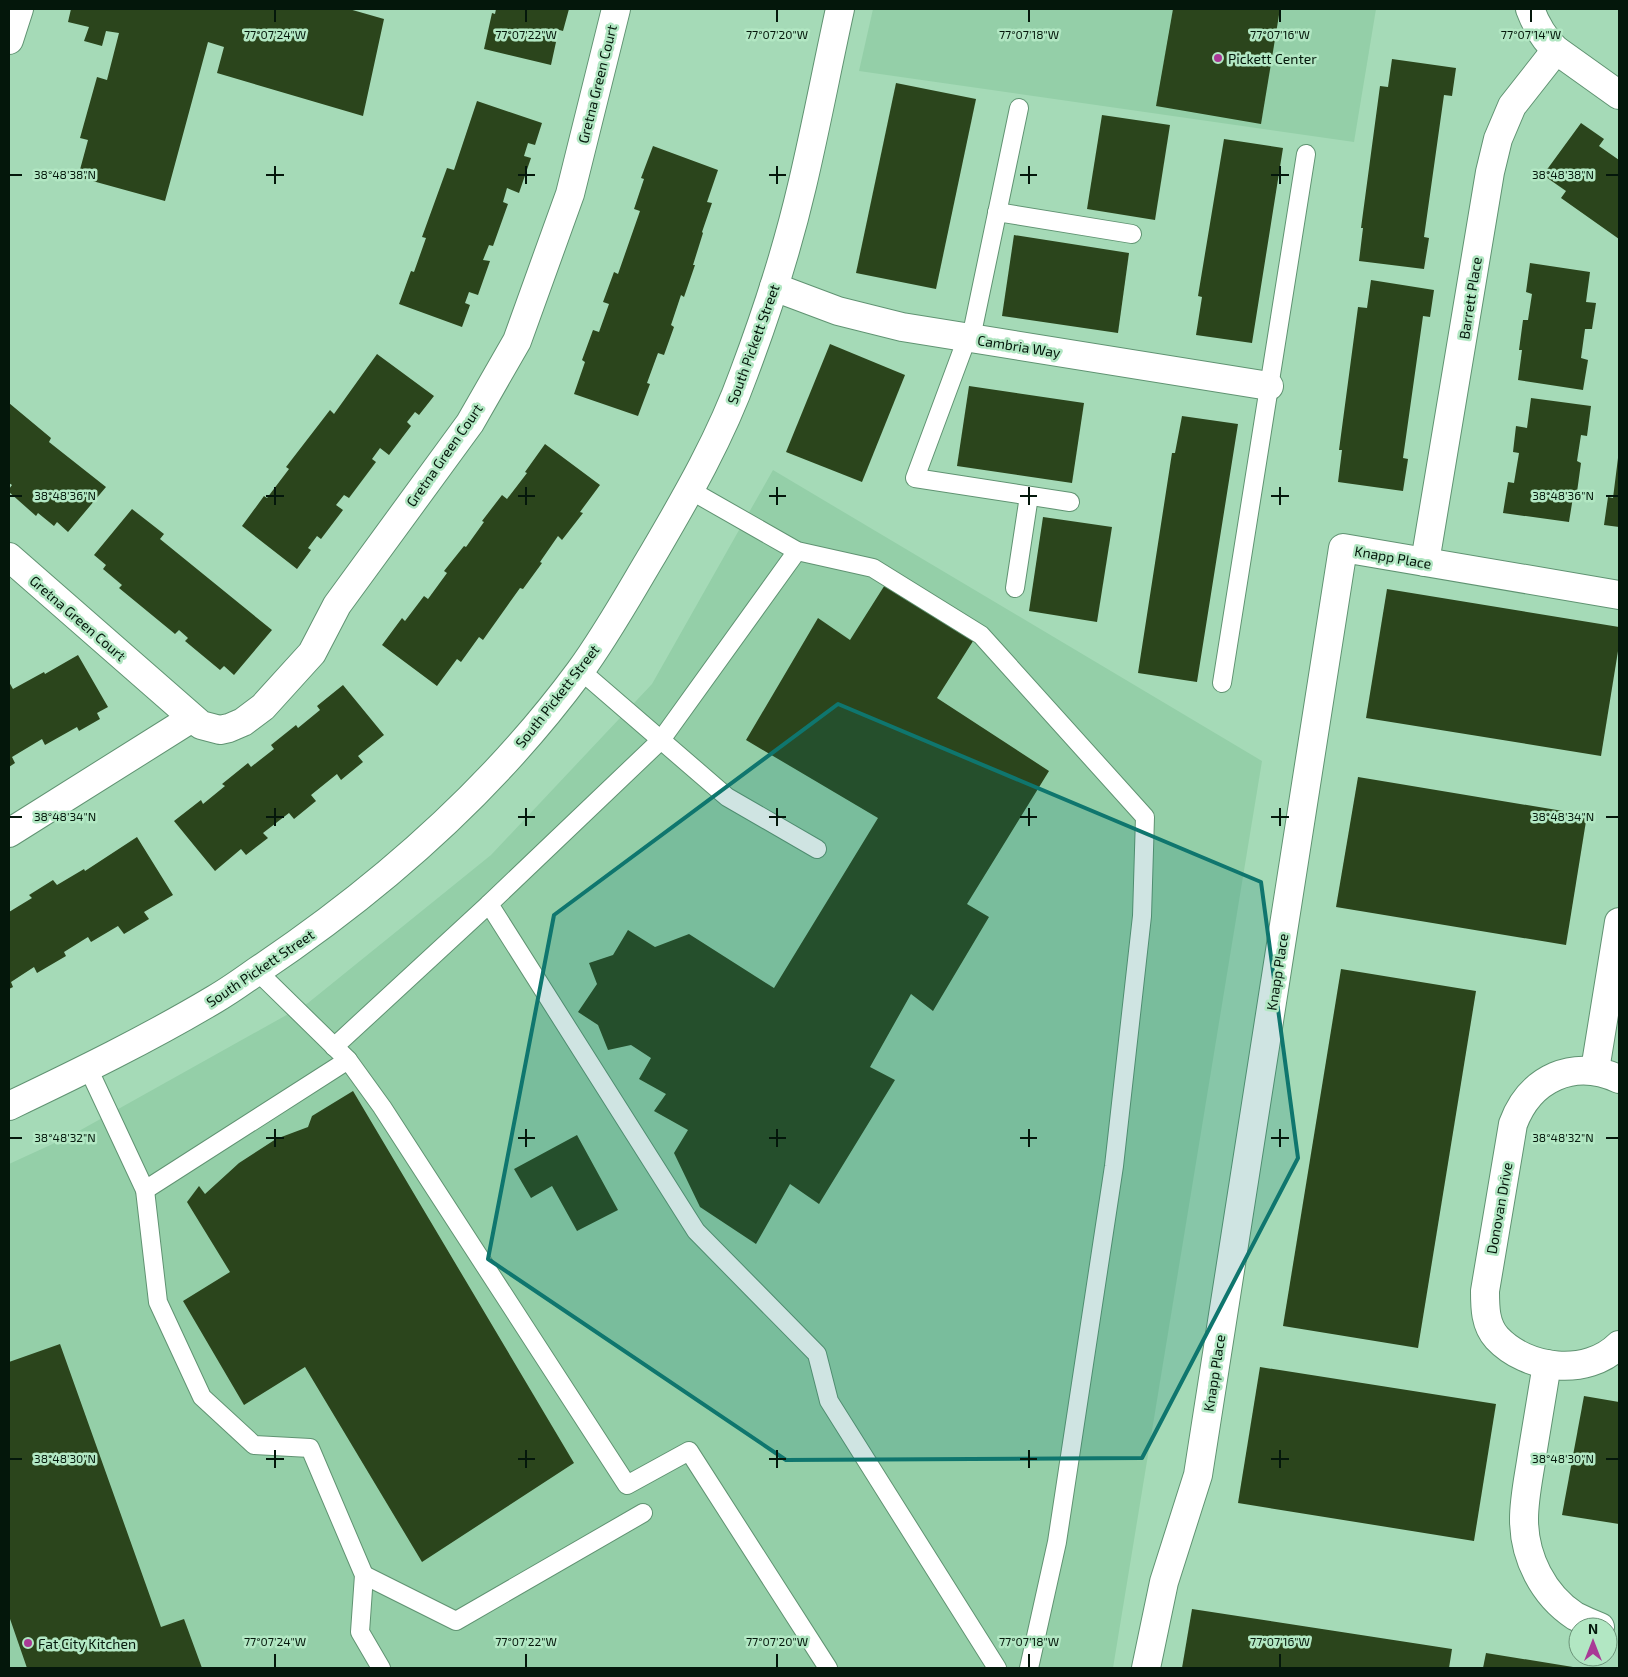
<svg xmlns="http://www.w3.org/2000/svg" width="1628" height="1677" font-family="'Exo 2',sans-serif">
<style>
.built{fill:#94cfa8}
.building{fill:#2b451c}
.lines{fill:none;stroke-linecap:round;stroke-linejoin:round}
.lane-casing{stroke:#609372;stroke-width:20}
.street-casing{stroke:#609372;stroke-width:30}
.secondary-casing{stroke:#609372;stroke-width:30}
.lane{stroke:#fff;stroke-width:18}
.street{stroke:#fff;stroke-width:28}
.secondary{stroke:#fff;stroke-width:28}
.marked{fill:#0f766e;fill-opacity:0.2;stroke:#0f766e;stroke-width:4;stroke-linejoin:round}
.ticks{fill:none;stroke:#04170b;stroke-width:2}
.poi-dot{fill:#a93996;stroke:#b2e7c3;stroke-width:2}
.labels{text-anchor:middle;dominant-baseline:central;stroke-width:5;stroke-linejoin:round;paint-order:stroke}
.poi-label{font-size:14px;fill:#04170b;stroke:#b2e7c3;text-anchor:start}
.street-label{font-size:14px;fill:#04170b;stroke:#b2e7c3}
.ticks-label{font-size:12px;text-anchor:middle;fill:#04170b;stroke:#b2e7c3;stroke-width:5;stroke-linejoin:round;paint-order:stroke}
</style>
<rect width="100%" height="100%" fill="#a5dab7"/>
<!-- built -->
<g class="built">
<polygon points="873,9 1376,9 1354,142 859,71"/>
<polygon points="773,470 1262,761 1113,1668 9,1668 9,1164 70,1136 308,1003 491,855 652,684"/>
</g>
<!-- building -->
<g class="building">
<polygon points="71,9 349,9 384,19 363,116 217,73 224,47 208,42 165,201 78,177 88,140 80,138 97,77 107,80 119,33 106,31 102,46 84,41 89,27 68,22"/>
<polygon points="496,9 569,9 563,31 556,29 553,41 556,42 551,65 484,49 492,13 495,14"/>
<polygon points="1173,9 1280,9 1261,124 1156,106"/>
<polygon points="1392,59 1456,68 1452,96 1444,95 1424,237 1429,238 1424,269 1359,261 1363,228 1361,228 1380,86 1388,87"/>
<polygon points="896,83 976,99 936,289 856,273"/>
<polygon points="477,101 542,123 535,145 528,143 524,156 531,158 519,193 507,188 503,202 508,204 493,246 489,245 483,260 490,261 478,295 469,292 465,303 470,305 462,327 399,304 411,271 414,272 426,238 422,237 447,168 454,170"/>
<polygon points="1102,115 1170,125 1155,220 1087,209"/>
<polygon points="1581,123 1604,139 1599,146 1619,160 1619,239 1561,198 1566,191 1543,175"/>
<polygon points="1224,139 1283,148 1252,343 1196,335 1202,297 1198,296"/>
<polygon points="653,146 718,170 707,202 712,203 702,232 703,233 693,265 695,265 684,297 681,295 671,325 674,327 664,355 658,353 647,383 650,384 638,416 574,394 585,362 582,360 593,330 599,332 609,304 603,302 614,272 618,274 640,211 634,209 644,179 641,178"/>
<polygon points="1014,235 1129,253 1118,333 1002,316"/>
<polygon points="1530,263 1590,272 1586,302 1596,303 1592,329 1585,329 1581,358 1588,360 1583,390 1518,380 1522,350 1519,350 1523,320 1528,320 1532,294 1526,292"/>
<polygon points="1371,280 1434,290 1430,317 1423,316 1403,458 1408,459 1403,491 1338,482 1342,450 1339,450 1358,307 1367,308"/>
<polygon points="830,344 905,375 862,482 786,452"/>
<polygon points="377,354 434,396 419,415 415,412 407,422 411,426 389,455 380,448 372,459 376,462 349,498 344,495 336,505 343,510 321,539 317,536 308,548 311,550 297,569 242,526 264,496 267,498 289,469 286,467 330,410 334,414"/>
<polygon points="969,386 1084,403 1072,483 957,466"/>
<polygon points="1531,398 1591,406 1587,436 1581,435 1577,461 1581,463 1577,492 1574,491 1569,522 1503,513 1508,482 1514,483 1519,453 1513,452 1516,426 1527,428"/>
<polygon points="9,403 51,438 49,442 106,487 68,532 57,522 54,526 38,513 36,516 9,492 9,489 12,485 9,483"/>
<polygon points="1182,416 1238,424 1197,682 1138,673 1172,453 1175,453"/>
<polygon points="545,444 600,485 580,512 583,513 562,540 558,536 540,562 542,563 523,589 520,588 483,640 479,637 461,662 457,659 437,686 382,645 402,618 405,621 424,596 428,599 447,573 444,571 464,546 466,547 484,522 482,521 502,495 507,499 527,473 525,472"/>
<polygon points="1618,458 1619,458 1619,527 1604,525 1608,497 1613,498"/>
<polygon points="132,509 164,534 160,539 272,630 234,675 224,666 220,670 185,641 188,638 179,630 175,634 119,588 122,585 103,569 106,565 94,555"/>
<polygon points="1043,517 1112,527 1097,622 1029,611"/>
<polygon points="888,580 975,638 937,698 1049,771 967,904 989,917 933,1011 911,994 870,1067 895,1080 819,1204 790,1184 756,1244 700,1207 674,1153 688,1130 654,1111 666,1094 639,1079 651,1058 631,1045 608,1050 598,1025 578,1012 597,984 589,963 613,955 628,930 655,947 689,934 774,988 878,818 746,740 818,618 850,640"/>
<polygon points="1387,589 1619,627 1619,645 1601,756 1366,718"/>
<polygon points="78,655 108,707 97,713 100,719 79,731 77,727 45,745 42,739 12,757 15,763 9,767 9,682 13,689 44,672 45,674"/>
<polygon points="343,685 384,735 358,756 363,762 341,780 337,774 311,795 316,801 294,819 289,813 263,833 268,838 246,855 241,849 215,871 174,821 201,800 203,804 225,786 222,784 248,763 251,767 274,749 271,745 296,725 298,728 320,710 317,706"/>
<polygon points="1358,777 1587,815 1566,945 1336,907"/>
<polygon points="137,837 173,895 144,912 149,919 124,934 118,926 91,942 88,937 64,952 66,956 37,973 34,967 11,982 13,987 9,989 9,912 32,898 29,895 53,880 57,885 84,869 85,871"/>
<polygon points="1341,969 1476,991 1418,1348 1283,1326"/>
<polygon points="353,1091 574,1463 422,1562 305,1367 244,1405 183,1301 230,1272 187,1202 199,1186 205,1194 239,1163 276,1139 308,1127 312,1116"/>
<polygon points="577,1135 618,1210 577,1231 552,1186 531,1198 514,1169"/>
<polygon points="60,1344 161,1627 184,1619 202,1668 27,1668 9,1616 9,1362"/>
<polygon points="1260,1367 1496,1404 1474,1541 1238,1503"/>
<polygon points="1584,1396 1619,1402 1619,1524 1562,1515"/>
<polygon points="1192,1609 1452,1649 1449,1668 1182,1668"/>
<polygon points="1486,1653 1573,1667 1573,1668 1483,1668"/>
</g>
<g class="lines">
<!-- lane casing -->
<g class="lane-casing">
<g id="lane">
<polyline points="997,212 1132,234"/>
<polyline points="967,338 915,478 1070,502"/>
<polyline points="971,338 1019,108"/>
<polyline points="690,490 797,551 873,568 981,635 1145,817 1142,916 1114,1166 1057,1542 1029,1668"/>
<polyline points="797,551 661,740 489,904 696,1231 817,1354 829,1401 997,1668"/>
<polyline points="1015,588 1029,496"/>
<polyline points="580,670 727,797 817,849"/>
<polyline points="1222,683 1306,154"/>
<polyline points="257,971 348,1060 382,1107 627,1485 689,1451 828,1668"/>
<polyline points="334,1047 489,904"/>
<polyline points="88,1068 145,1190 158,1302 202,1397 254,1445 310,1448 364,1575 360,1632 381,1668"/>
<polyline points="145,1190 348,1060"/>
<polyline points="364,1575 456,1621 643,1513"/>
</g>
</g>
<!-- street casing -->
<g class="street-casing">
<g id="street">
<path d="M1530,9C1536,25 1543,38 1556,50L1619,95"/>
<polyline points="9,40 19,9"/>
<polyline points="774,287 838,311 902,327 1269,386"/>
<polyline points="9,557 201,725 220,730 229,728 243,722 263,707 312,653 337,605 470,423 517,341 570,194 616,9"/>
<polyline points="1425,562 1490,172 1498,139 1512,106 1556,50"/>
<polyline points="9,833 192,718"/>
<polyline points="1595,1070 1619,922"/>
<path d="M1619,1079C1574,1058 1530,1078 1513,1124L1485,1291C1485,1307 1485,1325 1497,1338C1527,1370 1587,1377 1619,1345"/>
<path d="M1547,1364C1542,1394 1537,1425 1532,1455C1529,1476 1524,1498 1524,1519C1524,1557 1543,1595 1575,1616C1583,1620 1592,1624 1600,1627"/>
<polyline points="1146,1668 1164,1582 1198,1475 1343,548 1619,595"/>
</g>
</g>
<!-- secondary casing -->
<g class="secondary-casing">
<path id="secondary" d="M9,1106C78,1073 148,1039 215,999C229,991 243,981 257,971C378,890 493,789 580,671C607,634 629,594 653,554C687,496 721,437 744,373C767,312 787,250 802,186C816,127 827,68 840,9"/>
</g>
<!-- lane -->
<use href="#lane" class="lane"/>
<!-- street -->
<use href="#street" class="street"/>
<!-- secondary -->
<use href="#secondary" class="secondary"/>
</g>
<!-- marked area -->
<path class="marked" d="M838,704L1261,882L1298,1158L1142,1458L786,1460L488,1259L554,915Z"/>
<!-- ticks -->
<path class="ticks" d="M275,10V22M526,10V22M777,10V22M1029,10V22M1280,10V22M1531,10V22M275,166V184M526,166V184M777,166V184M1029,166V184M1280,166V184M10,175H22M266,175H284M518,175H535M769,175H786M1020,175H1037M1271,175H1289M1606,175H1618M275,487V505M526,487V505M777,487V505M1029,487V505M1280,487V505M10,496H22M266,496H284M518,496H535M769,496H786M1020,496H1037M1271,496H1289M1606,496H1618M275,808V826M526,808V826M777,808V826M1029,808V826M1280,808V826M10,817H22M266,817H284M518,817H535M769,817H786M1020,817H1037M1271,817H1289M1606,817H1618M275,1129V1147M526,1129V1147M777,1129V1147M1029,1129V1147M1280,1129V1147M10,1138H22M266,1138H284M518,1138H535M769,1138H786M1020,1138H1037M1271,1138H1289M1606,1138H1618M275,1450V1468M526,1450V1468M777,1450V1468M1029,1450V1468M1280,1450V1468M10,1459H22M266,1459H284M518,1459H535M769,1459H786M1020,1459H1037M1271,1459H1289M1606,1459H1618M275,1654V1667M526,1654V1667M777,1654V1667M1029,1654V1667M1280,1654V1667"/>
<!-- markers -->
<g class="poi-dot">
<circle cx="1218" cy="58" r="5"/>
<circle cx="28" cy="1643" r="5"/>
</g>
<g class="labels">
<!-- poi labels -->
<g class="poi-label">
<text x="1228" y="58">Pickett Center</text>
<text x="38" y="1643">Fat City Kitchen</text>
</g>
<!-- street labels -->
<g class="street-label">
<text transform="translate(597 84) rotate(-76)">Gretna Green Court</text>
<text transform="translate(1470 298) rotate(-81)">Barrett Place</text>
<text transform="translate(753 344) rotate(-70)">South Pickett Street</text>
<text transform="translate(1019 346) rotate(9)">Cambria Way</text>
<text transform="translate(444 455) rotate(-55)">Gretna Green Court</text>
<text transform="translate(1393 557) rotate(10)">Knapp Place</text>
<text transform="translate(78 618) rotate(41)">Gretna Green Court</text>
<text transform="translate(557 696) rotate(-52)">South Pickett Street</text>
<text transform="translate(260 968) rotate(-34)">South Pickett Street</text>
<text transform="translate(1277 972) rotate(-81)">Knapp Place</text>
<text transform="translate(1499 1208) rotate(-80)">Donovan Drive</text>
<text transform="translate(1214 1373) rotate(-81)">Knapp Place</text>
</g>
</g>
<g class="ticks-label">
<text x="275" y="39">77°07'24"W</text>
<text x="526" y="39">77°07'22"W</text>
<text x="777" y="39">77°07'20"W</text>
<text x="1029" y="39">77°07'18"W</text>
<text x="1280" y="39">77°07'16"W</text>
<text x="1531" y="39">77°07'14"W</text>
<text x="65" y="179">38°48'38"N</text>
<text x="1563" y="179">38°48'38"N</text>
<text x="65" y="500">38°48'36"N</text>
<text x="1563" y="500">38°48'36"N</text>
<text x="65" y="821">38°48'34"N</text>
<text x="1563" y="821">38°48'34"N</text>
<text x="65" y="1142">38°48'32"N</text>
<text x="1563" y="1142">38°48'32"N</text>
<text x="65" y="1463">38°48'30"N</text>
<text x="1563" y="1463">38°48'30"N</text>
<text x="275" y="1646">77°07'24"W</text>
<text x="526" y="1646">77°07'22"W</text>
<text x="777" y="1646">77°07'20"W</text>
<text x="1029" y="1646">77°07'18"W</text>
<text x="1280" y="1646">77°07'16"W</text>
</g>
<!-- border -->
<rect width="1628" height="1677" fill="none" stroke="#04170b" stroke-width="20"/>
<!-- north arrow -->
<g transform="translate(1593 1642)"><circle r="24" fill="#b2e7c3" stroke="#6c9479"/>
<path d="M0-4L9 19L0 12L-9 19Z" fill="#a93996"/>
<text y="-8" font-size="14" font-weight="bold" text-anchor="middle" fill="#04170b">N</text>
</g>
</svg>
